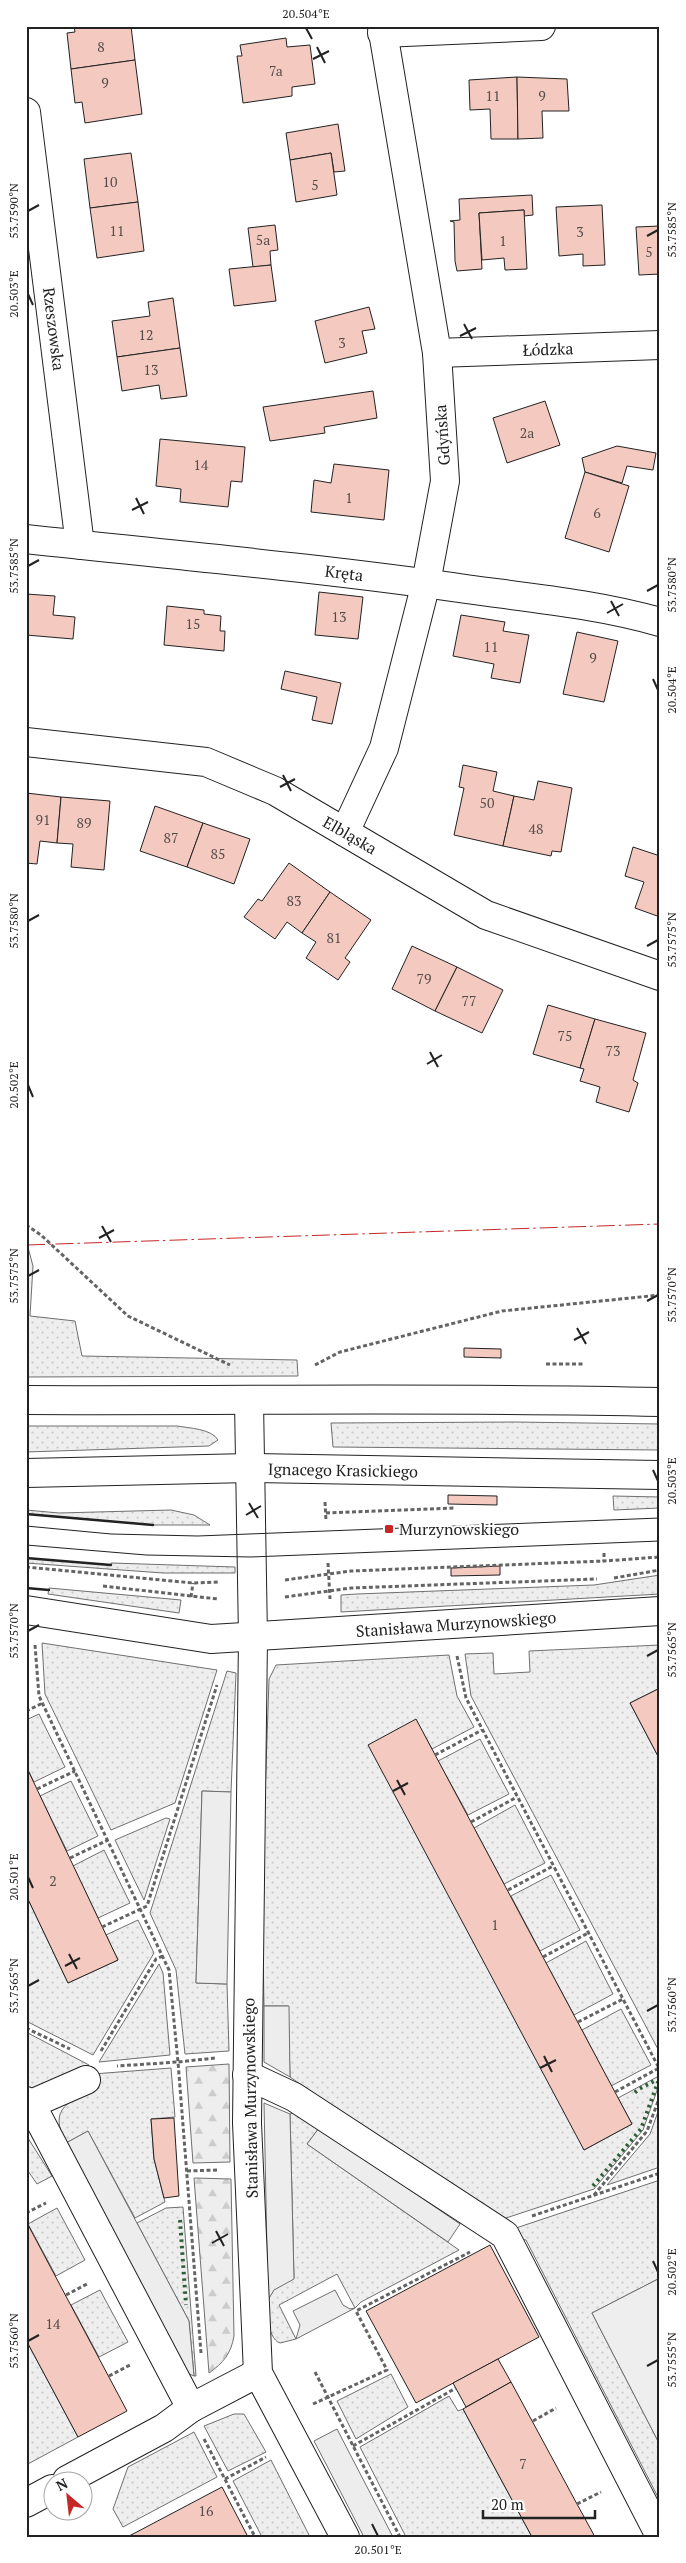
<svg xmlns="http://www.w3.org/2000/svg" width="686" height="2563" font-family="'PT Serif',serif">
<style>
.grass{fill:url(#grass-dots);stroke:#6f6f6f}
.forest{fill:url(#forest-firs);stroke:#6f6f6f}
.pitch{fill:#eee;stroke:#6f6f6f}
.parking{fill:#ededed;stroke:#6f6f6f}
.building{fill:#f3c9c0;stroke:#222}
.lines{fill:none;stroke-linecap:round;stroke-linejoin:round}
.minor-casing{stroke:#222;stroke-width:30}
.major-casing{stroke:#222;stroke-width:30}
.path{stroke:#646464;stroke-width:3;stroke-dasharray:4 2.5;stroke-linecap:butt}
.minor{stroke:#fff;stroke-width:28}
.major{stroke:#fff;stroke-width:28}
.tram{stroke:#222;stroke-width:1}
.hedge{stroke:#2f5e38;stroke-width:4;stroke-dasharray:2.5 4;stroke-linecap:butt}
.wall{stroke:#222;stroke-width:2.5}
.power{stroke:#c62828;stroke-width:1;stroke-dasharray:18 4 2.5 4;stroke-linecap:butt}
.ticks{fill:none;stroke:#222;stroke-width:2}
.poi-dot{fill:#c62828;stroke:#fff;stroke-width:2}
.labels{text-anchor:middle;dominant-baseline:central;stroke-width:4;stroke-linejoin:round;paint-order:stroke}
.number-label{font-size:14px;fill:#564c4a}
.street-label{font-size:16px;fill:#222;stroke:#fff}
.poi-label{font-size:16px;fill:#222;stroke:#fff;text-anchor:start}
.neatline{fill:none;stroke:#222;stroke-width:2}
.ticks-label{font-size:12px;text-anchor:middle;fill:#222}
</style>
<defs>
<pattern id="grass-dots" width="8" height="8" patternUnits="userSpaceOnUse" patternTransform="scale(1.25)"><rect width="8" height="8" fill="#eee"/><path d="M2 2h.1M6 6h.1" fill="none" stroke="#ccc" stroke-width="1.8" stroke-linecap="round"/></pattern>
<pattern id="forest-firs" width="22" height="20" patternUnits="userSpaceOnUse" patternTransform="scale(1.25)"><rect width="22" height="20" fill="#eee"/><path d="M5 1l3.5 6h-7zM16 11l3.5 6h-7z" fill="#ccc"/></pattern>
</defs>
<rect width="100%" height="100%" fill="#fff"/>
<!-- grass -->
<g class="grass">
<polygon points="26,1240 33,1266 30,1316 75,1321 82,1356 297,1360 298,1376 26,1377"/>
<polygon points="515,1422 660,1424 660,1450 333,1447 331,1423"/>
<path d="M26,1426H177C189,1428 212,1429 218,1440L209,1446L26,1452Z"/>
<polygon points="613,1496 660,1497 660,1508 614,1510"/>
<polygon points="26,1510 59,1513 171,1510 194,1515 210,1525 153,1525 26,1514"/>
<polygon points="26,1558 111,1565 111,1563 235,1567 235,1573 163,1573 26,1563"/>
<polygon points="660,1575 660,1594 341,1612 341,1595 357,1594 594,1585"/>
<polygon points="49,1588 181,1600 179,1613 48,1594"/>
<polygon points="42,1643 217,1670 175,1803 111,1830 45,1694"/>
<polygon points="660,1645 660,1688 630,1703 660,1760 660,2053 471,1696 465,1654 493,1653 494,1674 530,1672 529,1651"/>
<polygon points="449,1655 457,1696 474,1727 432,1749 416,1720 584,2150 632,2124 618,2098 657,2077 660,2082 643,2130 594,2189 500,2220 290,2077 288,2006 264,2006 262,1889 269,1679 276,1665"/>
<polygon points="227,1671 236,1673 231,1792 202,1791 196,1983 227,1984 229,2051 185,2054 176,1970 150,1913"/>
<polygon points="39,1714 65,1767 34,1782 26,1766 26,1720"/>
<polygon points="480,1739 509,1794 468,1815 438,1761"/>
<polygon points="71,1781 98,1836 67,1851 40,1796"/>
<polygon points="515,1805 545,1863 504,1884 474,1828"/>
<polygon points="166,1818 170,1819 144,1900 115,1840"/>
<polygon points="104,1850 130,1903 98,1918 73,1866"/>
<polygon points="551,1875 580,1930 540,1951 511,1896"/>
<polygon points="26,1895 68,1983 118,1960 106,1935 138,1920 154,1953 93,2055 26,2021"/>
<polygon points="586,1941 613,1994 574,2015 546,1963"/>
<polygon points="159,1964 163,1973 170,2055 99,2062"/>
<polygon points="621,2009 651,2065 611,2086 582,2030"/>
<polygon points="26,2032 89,2065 34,2089 26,2089"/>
<path d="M171,2068L175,2117L151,2119L154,2159L165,2202L135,2218L88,2131L66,2143C47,2107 70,2101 99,2088L93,2074Z"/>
<polygon points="660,2106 660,2167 607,2185 650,2134"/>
<path d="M295,2112L319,2128L307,2144L459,2250L361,2302L355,2308L337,2274L279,2305L296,2339L280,2343C267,2339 264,2304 271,2293C275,2287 287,2283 294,2278L290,2114Z"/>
<polygon points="26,2135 52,2176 37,2184 26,2168"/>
<polygon points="660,2180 660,2278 592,2313 660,2445 660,2501 526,2240 521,2239 516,2228"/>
<polygon points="183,2207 196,2376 194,2376 189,2321 137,2223 166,2208"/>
<polygon points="57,2208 85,2260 56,2276 28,2224"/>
<polygon points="100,2290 128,2342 99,2357 71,2305"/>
<polygon points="26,2340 78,2437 26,2465"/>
<polygon points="391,2374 408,2407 356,2439 337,2401"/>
<polygon points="449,2396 458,2411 463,2409 532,2537 406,2537 360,2447"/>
<polygon points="234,2414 244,2414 266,2452 228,2471 204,2426"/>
<polygon points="194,2432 217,2477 123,2527 113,2509 128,2467"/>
<polygon points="271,2460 310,2537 262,2537 233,2481"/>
</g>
<!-- forest -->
<g class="forest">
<polygon points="229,2064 230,2162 193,2163 186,2067"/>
<path d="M194,2178L231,2179L234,2336C231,2354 223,2363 209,2373Z"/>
</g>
<!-- pitch -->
<polygon class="pitch" points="660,2278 660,2445 592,2313"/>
<!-- parking -->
<g class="parking">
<polygon points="202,1791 231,1792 227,1984 196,1983"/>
<polygon points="264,2006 289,2006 290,2077 264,2062"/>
<polygon points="264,2103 290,2114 294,2279 274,2290 268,2300"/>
<polygon points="319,2128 460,2224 448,2242 307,2144"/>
<polygon points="88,2131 189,2321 194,2376 187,2373 66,2143"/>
<polygon points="335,2290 343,2305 350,2309 355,2308 296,2339 300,2325 293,2311"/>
<polygon points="337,2429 393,2537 364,2537 314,2441"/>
</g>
<!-- building -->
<g class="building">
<polygon points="74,26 131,26 135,60 71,69 67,33 75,32"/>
<polygon points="286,38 287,47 310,45 315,84 292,87 292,96 243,103 237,56 242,56 240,45"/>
<polygon points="135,60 142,114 85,123 82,102 75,103 71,69"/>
<polygon points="517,77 518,139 491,139 490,109 470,110 469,80"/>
<polygon points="517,77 567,79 569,111 542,111 543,138 518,139"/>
<polygon points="338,124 345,171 334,172 331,153 290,160 286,133"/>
<polygon points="131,153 138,202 90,208 84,159"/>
<polygon points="331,153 337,195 296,202 290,160"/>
<polygon points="532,195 533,215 524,216 524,210 479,213 482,269 457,271 455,261 454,222 450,221 460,220 459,199"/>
<polygon points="138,202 144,251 97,258 90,208"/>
<polygon points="602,205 605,265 583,266 583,254 559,256 556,207"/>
<polygon points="524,210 527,269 505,270 504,258 482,260 479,213"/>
<polygon points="275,225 278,250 270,251 271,265 253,267 248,228"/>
<polygon points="660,226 660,274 639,275 636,227"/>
<polygon points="271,265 276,301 234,306 229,269"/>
<polygon points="173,298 180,348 117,357 112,321 150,316 148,302"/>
<polygon points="369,307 375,329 362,331 367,353 325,363 315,321"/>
<polygon points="180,348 187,396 161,399 159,385 122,391 117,357"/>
<polygon points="373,391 377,418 324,427 325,433 270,441 263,407"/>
<polygon points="545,401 560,445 507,463 493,418"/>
<polygon points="160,439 245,447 242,482 231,481 228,507 180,502 181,489 156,486"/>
<polygon points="617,446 656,453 653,470 627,466 622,483 585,472 582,458"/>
<polygon points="334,464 389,470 384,520 311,512 314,480 331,483"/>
<polygon points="585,472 629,486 609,552 565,538"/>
<polygon points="319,592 363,597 358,639 315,635"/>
<polygon points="26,594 55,596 53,615 75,617 73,639 26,635"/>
<polygon points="167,606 204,610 204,614 221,616 220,631 225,631 224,651 164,645"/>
<polygon points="461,615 505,622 503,631 529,635 520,683 491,678 494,664 453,656"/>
<polygon points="577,632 618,641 604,702 563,694"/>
<polygon points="285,671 341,683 332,724 312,720 317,697 281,689"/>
<polygon points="463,765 497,772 493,791 514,796 503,846 454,835 464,788 459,787"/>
<polygon points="538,781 572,788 561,852 552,851 551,856 503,846 514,796 534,800"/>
<polygon points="26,793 61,797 57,843 40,841 37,864 26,863"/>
<polygon points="61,797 110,801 104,870 71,867 73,844 57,843"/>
<polygon points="155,806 203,823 187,867 140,851"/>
<polygon points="203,823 250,839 234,884 187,867"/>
<polygon points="633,847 660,856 660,917 635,908 644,882 625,876"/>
<polygon points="289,863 330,892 302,933 287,922 275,939 244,917 258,899 262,901"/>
<polygon points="330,892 371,920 345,958 350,962 338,980 306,958 316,942 302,933"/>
<polygon points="412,946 457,967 435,1011 392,989"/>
<polygon points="457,967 503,990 482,1033 435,1011"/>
<polygon points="548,1005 595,1019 580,1068 533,1054"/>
<polygon points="595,1019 646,1033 633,1080 638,1083 629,1112 596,1102 600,1087 580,1081 584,1069 580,1068"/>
<polygon points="464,1348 501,1349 501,1358 464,1357"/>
<polygon points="448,1495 497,1496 497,1505 448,1504"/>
<polygon points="500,1566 500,1575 451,1576 451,1568"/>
<polygon points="660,1688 660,1760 630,1703"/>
<polygon points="416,1719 632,2124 584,2150 368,1745"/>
<polygon points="26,1766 118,1960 68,1983 26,1895"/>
<polygon points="174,2118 179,2196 164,2198 154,2159 151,2119"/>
<polygon points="26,2221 127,2411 78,2437 26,2340"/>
<polygon points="490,2245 539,2337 416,2403 366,2311"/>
<polygon points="498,2359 511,2382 466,2407 453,2383"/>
<polygon points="511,2382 577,2504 595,2537 532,2537 463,2409"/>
<polygon points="222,2487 248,2537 127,2537 133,2534"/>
</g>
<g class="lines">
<!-- minor casing -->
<g class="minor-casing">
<g id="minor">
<polyline points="382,33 541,26"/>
<polyline points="26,112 80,545"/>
<polyline points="437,353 660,345"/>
<path d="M26,539C173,555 320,568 466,589C531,598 597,604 660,622"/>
<polyline points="26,742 206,762 275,791 486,915 660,976"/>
<polyline points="345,832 384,748 426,583 445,481 437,353 382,26"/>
<polyline points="249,1401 253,1638 247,2123 258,2373 345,2537"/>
<polyline points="26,1610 211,1639 660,1611"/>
<polyline points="247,2075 294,2097 505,2235 660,2536"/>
<polyline points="26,2101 31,2104 191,2408"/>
<polyline points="31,2104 86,2080"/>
<polyline points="67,2480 164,2428 191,2408 258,2373"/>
<polyline points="26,2503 52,2489"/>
</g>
</g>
<!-- major casing -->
<g class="major-casing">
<g id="major">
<path d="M26,1400C237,1401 449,1397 660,1402"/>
<polyline points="26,1473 250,1468 660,1475"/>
</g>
</g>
<!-- path -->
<g class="path">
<polyline points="26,1225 41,1235 128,1316 230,1365"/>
<polyline points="546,1364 583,1364"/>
<polyline points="315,1365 340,1352 502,1311 660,1295"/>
<polyline points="325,1502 326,1521"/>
<polyline points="326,1513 455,1508"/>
<polyline points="604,1553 604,1561 660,1557"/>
<polyline points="328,1563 330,1599"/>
<polyline points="26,1567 193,1583 218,1582"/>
<polyline points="614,1578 660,1570"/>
<polyline points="285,1580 351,1571 604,1561"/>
<polyline points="103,1586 218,1599"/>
<polyline points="191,1597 193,1583"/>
<polyline points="285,1597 351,1588 597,1579"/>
<polyline points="35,1645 39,1696 169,1970 178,2062 117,2066"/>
<polyline points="457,1656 466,1698 660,2070"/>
<polyline points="26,1711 43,1703"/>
<polyline points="435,1755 482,1730"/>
<polyline points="37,1789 75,1771"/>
<polyline points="471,1822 517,1797"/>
<polyline points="70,1858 108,1840"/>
<polyline points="508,1890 553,1866"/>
<polyline points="102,1927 147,1906 217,1685"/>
<polyline points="543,1957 588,1933"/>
<polyline points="578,2022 623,1999"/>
<polyline points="26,2028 70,2049"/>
<polyline points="101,2051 156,1959 163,1956"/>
<polyline points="615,2092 659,2068"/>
<polyline points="187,2171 217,2170"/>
<polyline points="594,2195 647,2131 660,2096"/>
<polyline points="26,2213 46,2203"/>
<polyline points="532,2216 660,2173"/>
<polyline points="66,2295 87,2284"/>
<polyline points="201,2353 178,2062 215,2058"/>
<polyline points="315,2372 400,2537"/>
<polyline points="109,2376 130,2365"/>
<polyline points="313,2404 387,2370 356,2311 470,2252"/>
<polyline points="533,2421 556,2408"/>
<polyline points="204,2439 255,2537"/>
<polyline points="353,2446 456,2388"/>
<polyline points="225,2479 266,2457"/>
<polyline points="577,2504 601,2492"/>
</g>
<!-- minor -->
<use href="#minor" class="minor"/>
<!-- major -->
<use href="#major" class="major"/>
<!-- tram -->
<g class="tram">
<polyline points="26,1526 111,1534 198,1536 660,1518"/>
<polyline points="26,1545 146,1555 251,1557 660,1541"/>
</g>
<!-- hedge -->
<g class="hedge">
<polyline points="593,2186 641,2129 658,2082 656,2080 639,2089 633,2094"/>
<polyline points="180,2220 186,2305"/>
</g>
<!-- wall -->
<g class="wall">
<polyline points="26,1514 153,1525"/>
<polyline points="26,1558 111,1565"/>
<polyline points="26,1588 49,1590"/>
</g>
<!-- power -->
<polyline class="power" points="27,1245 660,1224"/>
</g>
<!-- ticks -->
<path class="ticks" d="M306,28L312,39M317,47L325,63M313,59L329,51M28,211L39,205M647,236L658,230M28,294L33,305M464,324L472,339M460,336L476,328M136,498L144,514M132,510L148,502M28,566L39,560M647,591L658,585M611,601L619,616M607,613L623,604M653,679L658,690M283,775L291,791M280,787L295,779M28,921L39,915M647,946L658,940M430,1052L438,1067M427,1064L442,1055M28,1085L33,1097M102,1226L111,1242M99,1238L114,1230M28,1276L39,1270M647,1301L658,1295M577,1328L586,1344M574,1340L589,1332M653,1470L658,1481M249,1503L258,1518M246,1515L261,1506M28,1631L39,1625M647,1656L658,1650M397,1780L405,1795M393,1791L408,1783M28,1877L33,1888M69,1954L77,1969M65,1966L80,1958M28,1986L39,1980M647,2011L658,2005M544,2056L552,2072M540,2068L556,2060M216,2231L224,2246M212,2243L228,2234M653,2261L658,2272M28,2341L39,2335M647,2366L658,2360M372,2524L378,2536"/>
<!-- markers -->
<rect class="poi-dot" x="384" y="1524" width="10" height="10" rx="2.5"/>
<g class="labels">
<!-- number labels -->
<g class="number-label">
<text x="101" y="46">8</text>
<text x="276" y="70">7a</text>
<text x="105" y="82">9</text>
<text x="493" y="95">11</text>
<text x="542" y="95">9</text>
<text x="110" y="181">10</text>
<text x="315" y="184">5</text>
<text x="117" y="230">11</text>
<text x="580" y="231">3</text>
<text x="263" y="239">5a</text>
<text x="503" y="240">1</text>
<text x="649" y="251">5</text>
<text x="146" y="334">12</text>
<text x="342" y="342">3</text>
<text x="151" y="369">13</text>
<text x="527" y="432">2a</text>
<text x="201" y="464">14</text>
<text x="349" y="497">1</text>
<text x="597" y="512">6</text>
<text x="339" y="616">13</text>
<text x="193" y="623">15</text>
<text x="491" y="646">11</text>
<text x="593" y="657">9</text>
<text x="487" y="802">50</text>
<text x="43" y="819">91</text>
<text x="84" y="822">89</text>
<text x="536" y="828">48</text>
<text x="171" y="837">87</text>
<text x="218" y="853">85</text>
<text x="294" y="900">83</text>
<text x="334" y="937">81</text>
<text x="424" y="978">79</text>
<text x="469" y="1000">77</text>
<text x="565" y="1035">75</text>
<text x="613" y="1050">73</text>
<text x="53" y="1880">2</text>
<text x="495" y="1924">1</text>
<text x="53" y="2323">14</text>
<text x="523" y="2463">7</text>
<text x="206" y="2510">16</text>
</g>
<!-- street labels -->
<g class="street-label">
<text transform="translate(54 329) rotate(83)">Rzeszowska</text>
<text transform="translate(548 349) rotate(-2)">Łódzka</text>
<text transform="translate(442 435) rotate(-94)">Gdyńska</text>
<text transform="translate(344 573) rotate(7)">Kręta</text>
<text transform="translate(350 835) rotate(30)">Elbląska</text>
<text transform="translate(343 1470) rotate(1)">Ignacego Krasickiego</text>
<text transform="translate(456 1624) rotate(-4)">Stanisława Murzynowskiego</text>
<text transform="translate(250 2098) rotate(-91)">Stanisława Murzynowskiego</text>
</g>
<!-- poi labels -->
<g class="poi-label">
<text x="399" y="1529">Murzynowskiego</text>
</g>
</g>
<!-- border -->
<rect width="686" height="2563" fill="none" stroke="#ffffff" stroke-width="55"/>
<!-- north arrow -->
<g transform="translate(68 2496) rotate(332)"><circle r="24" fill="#ffffff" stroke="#a7a7a7"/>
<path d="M0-4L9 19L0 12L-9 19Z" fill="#c62828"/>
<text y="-8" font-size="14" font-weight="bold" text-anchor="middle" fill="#222222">N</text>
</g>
<!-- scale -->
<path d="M483 2510v8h112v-8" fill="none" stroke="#222222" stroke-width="2.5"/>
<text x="491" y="2510" font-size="15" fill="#222222" stroke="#ffffff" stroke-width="4" paint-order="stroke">20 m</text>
<rect x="28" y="28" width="630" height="2508" class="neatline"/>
<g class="ticks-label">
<text x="306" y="18">20.504°E</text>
<text transform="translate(14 211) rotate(-90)" y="4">53.7590°N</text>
<text transform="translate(672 230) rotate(-90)" y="4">53.7585°N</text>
<text transform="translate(14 294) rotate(-90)" y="4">20.503°E</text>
<text transform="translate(14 566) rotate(-90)" y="4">53.7585°N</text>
<text transform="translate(672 585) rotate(-90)" y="4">53.7580°N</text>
<text transform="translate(672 690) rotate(-90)" y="4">20.504°E</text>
<text transform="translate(14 921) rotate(-90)" y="4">53.7580°N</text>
<text transform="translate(672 940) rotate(-90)" y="4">53.7575°N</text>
<text transform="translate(14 1085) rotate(-90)" y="4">20.502°E</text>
<text transform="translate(14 1276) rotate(-90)" y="4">53.7575°N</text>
<text transform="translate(672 1295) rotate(-90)" y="4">53.7570°N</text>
<text transform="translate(672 1481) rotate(-90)" y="4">20.503°E</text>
<text transform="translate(14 1631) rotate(-90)" y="4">53.7570°N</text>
<text transform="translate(672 1650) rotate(-90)" y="4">53.7565°N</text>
<text transform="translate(14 1877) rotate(-90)" y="4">20.501°E</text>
<text transform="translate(14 1986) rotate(-90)" y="4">53.7565°N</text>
<text transform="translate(672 2005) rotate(-90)" y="4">53.7560°N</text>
<text transform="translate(672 2272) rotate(-90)" y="4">20.502°E</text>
<text transform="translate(14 2341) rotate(-90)" y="4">53.7560°N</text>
<text transform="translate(672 2360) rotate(-90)" y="4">53.7555°N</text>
<text x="378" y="2554">20.501°E</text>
</g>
</svg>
